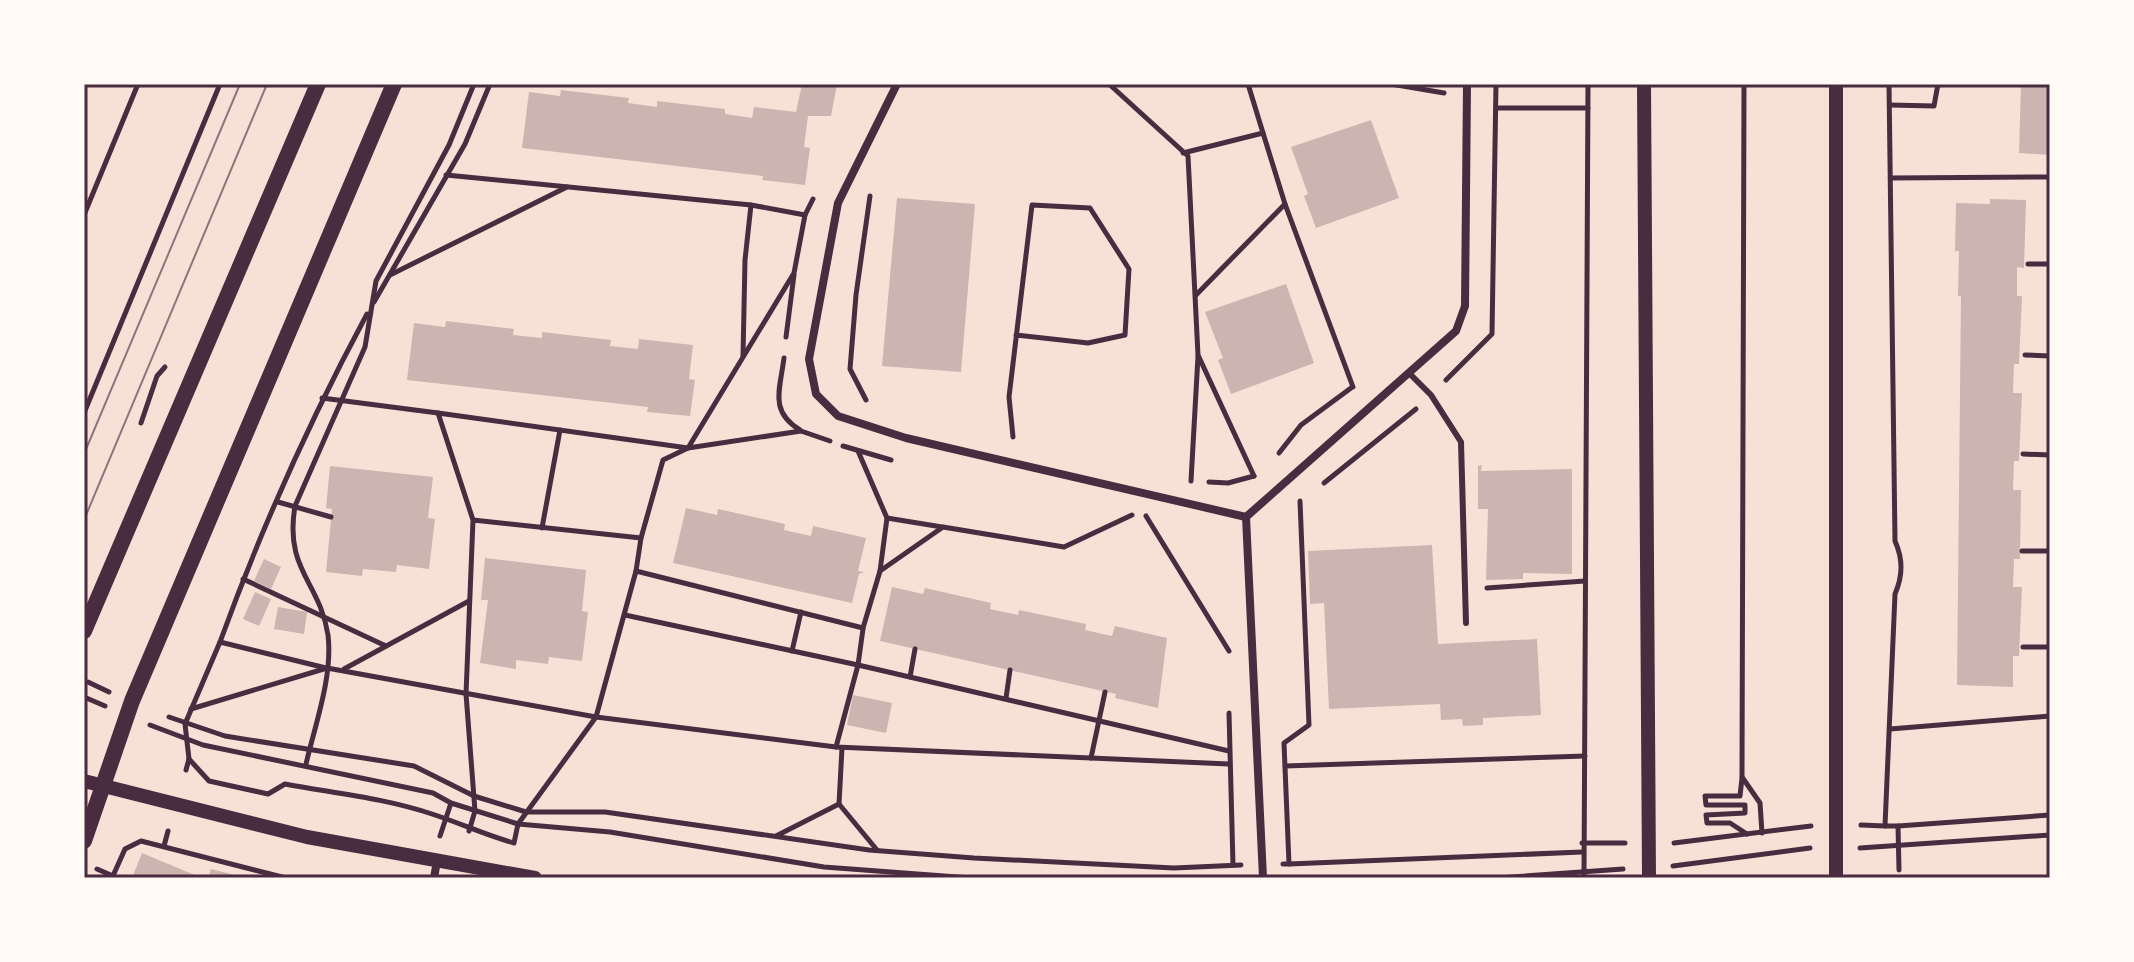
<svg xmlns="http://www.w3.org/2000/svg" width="2134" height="962" font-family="'Fira Sans Condensed',sans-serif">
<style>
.building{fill:#ccb4b1}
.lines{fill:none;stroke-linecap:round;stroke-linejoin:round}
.path{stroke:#4a2c40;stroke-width:5}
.service{stroke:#4a2c40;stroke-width:6}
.minor{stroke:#4a2c40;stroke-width:8}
.tertiary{stroke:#4a2c40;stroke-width:14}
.secondary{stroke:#4a2c40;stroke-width:16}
.tram{stroke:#8f747c;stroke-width:2}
.neatline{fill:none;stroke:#4a2c40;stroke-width:3}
</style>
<rect width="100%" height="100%" fill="#f7e1d7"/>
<!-- building -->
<g class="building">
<polygon points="802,84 837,84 831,116 808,116 804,147 810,148 805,185 762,180 763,176 522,148 529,92 560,96 561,90 629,98 628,103 657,107 657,101 725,109 725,114 752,118 754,107 796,112"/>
<polygon points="2021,84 2050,84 2050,155 2019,153"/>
<polygon points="1371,120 1399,198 1316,228 1304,196 1308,194 1291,147"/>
<polygon points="897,198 975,204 961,372 882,366"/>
<polygon points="1990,199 2026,200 2024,268 2017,267 2017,296 2022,296 2019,364 2014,364 2013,393 2022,393 2019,461 2014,461 2013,490 2021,490 2020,559 2014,559 2013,587 2022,587 2019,656 2013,656 2013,687 1957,685 1961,296 1958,296 1959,251 1955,251 1956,203 1990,204"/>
<polygon points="1286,284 1314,363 1231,394 1218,360 1223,358 1205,312"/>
<polygon points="446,321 514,329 513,335 542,338 542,332 611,340 610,346 638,349 639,339 693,345 689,379 695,380 690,416 647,412 648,407 407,380 414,323 445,327"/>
<polygon points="1482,465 1481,471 1572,469 1572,574 1523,573 1523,579 1486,580 1488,509 1478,509 1478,466"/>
<polygon points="330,466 433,477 428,518 435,519 429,569 397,565 396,572 363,569 362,576 326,572 332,509 326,508"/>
<polygon points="686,508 717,515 718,509 785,524 784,530 811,536 813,526 866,538 858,571 864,572 859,574 852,603 673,563"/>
<polygon points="1432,545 1438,644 1537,639 1541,715 1483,718 1483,725 1463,726 1462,719 1441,720 1440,704 1329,709 1324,603 1310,604 1308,551"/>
<polygon points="485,558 586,570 582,611 588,612 582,661 549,657 548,664 516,660 516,669 480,663 488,600 481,600"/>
<polygon points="264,559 281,567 271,589 254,581"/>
<polygon points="892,587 923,594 925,588 991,603 990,609 1018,615 1019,610 1086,624 1085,630 1112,636 1115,626 1167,638 1158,708 1115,698 1116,694 880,641"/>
<polygon points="255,592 271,599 259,626 243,619"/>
<polygon points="278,607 307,612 304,634 274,629"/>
<polygon points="853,695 892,703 886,733 847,725"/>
<polygon points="142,853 202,878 132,878"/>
<polygon points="211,869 243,877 243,878 208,878"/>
</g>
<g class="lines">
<!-- path -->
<g class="path">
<polyline points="1109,84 1188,156 1198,355 1254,476"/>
<polyline points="1248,84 1263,133"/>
<polyline points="1391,84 1444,93"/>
<polyline points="1744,84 1742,777 1760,803 1762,833"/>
<path d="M1889,84L1895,541C1903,559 1903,575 1895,594L1885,826H1898L1899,870"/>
<polyline points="1890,105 1934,106 1938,84"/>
<polyline points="1496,108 1588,108"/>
<polyline points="1183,153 1263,133 1285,204 1353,387"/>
<polyline points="446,175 751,205 805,215"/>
<polyline points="1891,178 2050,177"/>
<polyline points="813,199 805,215 794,273 688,448 801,431 830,441"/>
<polyline points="84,215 138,84"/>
<polyline points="2028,264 2050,264"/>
<polyline points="390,275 567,187"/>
<polyline points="1196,295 1285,204"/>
<polyline points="374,302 465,144 490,84"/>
<polyline points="786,337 794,275"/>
<polyline points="2025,355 2050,356"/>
<polyline points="743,356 745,260 751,205"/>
<path d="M784,358C780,390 769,411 800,430"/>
<polyline points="1446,380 1492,334 1496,84"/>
<polyline points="322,398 438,413"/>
<polyline points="866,400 850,369 856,295 870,196"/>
<polyline points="84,413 220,84"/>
<polyline points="141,423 157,376 165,367"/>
<polyline points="1013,437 1009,397 1032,205 1090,208 1129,269 1125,335 1088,343 1016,335"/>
<polyline points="843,446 891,460"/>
<polyline points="858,451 887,518"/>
<polyline points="1279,453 1301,425 1351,388"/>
<polyline points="2023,454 2050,455"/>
<polyline points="1191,481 1198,356"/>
<polyline points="1209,482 1228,483 1254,476"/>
<polyline points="1324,483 1416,409"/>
<polyline points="278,502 331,517"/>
<polyline points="1146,516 1229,651"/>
<polyline points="542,528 560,430"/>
<polyline points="2022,551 2050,551"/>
<polyline points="636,571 641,538"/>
<polyline points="880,571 887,518 942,527"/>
<polyline points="243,579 386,646"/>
<polyline points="1487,588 1585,581"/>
<polyline points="625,615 858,665 863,629"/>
<path d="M220,642C261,529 310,420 367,314"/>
<polyline points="2023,647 2050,647"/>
<polyline points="792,651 801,612"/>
<polyline points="344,669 469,601"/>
<polyline points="910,677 915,649"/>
<polyline points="88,682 109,692"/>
<polyline points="84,697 105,706"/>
<polyline points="1006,698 1010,670"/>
<polyline points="191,709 327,668 596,717 836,747 1229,764"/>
<polyline points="1229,713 1233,865"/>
<polyline points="169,717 225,736 414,766 474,796 526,812 605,812 869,850 974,858 1174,868 1241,865"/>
<polyline points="150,725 203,745 433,793 451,803 518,824 610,832 824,867 971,878"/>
<polyline points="1890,729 2050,716"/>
<polyline points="836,747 858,665 1229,751"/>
<polyline points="842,748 839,804 877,850"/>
<polyline points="1091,758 1105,692"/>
<path d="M189,759L209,781L268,794L285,784C333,793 385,798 432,814C460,823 485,835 514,843L518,824L596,717L636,571L863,628L880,571L943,527L1064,547L1132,515"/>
<path d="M306,764C315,725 333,676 328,635C320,582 284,570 295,506L365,347L376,281L449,145L474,84"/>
<polyline points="1285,766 1585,756"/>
<polyline points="186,770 189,759 185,724 220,642 326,668"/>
<polyline points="1742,778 1740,796 1705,796 1706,805 1745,805 1745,813 1706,815 1707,823 1730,823 1747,834"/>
<polyline points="1861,825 1885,826"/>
<polyline points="1898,826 2050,815"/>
<polyline points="469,831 475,811 466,694 473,520 438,413 688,448 663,460 641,538 473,520"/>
<polyline points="440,836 451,803"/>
<polyline points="776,836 839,804"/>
<polyline points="1582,843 1625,843"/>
<polyline points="1674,843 1811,826"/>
<polyline points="164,846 168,831"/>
<polyline points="1860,848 2050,835"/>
<polyline points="1283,864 1289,864 1284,743 1309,725 1300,501"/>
<polyline points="1289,864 1582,852"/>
<polyline points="1673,866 1810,848"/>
<polyline points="97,869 113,876"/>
<polyline points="112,878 125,849 141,841 286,878"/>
<polyline points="1223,878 1243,878"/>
<polyline points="1497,878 1623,869"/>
<polyline points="1584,878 1588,84"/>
</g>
<!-- service -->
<polyline class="service" points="1409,373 1431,395 1461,442 1466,623"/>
<!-- minor -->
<g class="minor">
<polyline points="897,84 838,203 809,359 816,394 838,416 906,438 1246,517"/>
<polyline points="1246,517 1456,331 1465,306 1467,84"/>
<polyline points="1246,517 1263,878"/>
<polyline points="434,878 437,861"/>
</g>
<!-- tertiary -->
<g class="tertiary">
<polyline points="1644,84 1649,878"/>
<polyline points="1836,84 1836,878"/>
<polyline points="84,781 307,837 535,878"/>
</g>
<!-- secondary -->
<g class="secondary">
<polyline points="84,631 318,84"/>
<polyline points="84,841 132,701 394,84"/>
</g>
<!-- tram -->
<g class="tram">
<polyline points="84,454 240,84"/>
<polyline points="84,520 267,84"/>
</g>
</g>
<!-- border -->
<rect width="2134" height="962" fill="none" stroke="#fffaf5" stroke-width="172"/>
<rect x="86" y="86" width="1962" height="790" class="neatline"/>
</svg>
